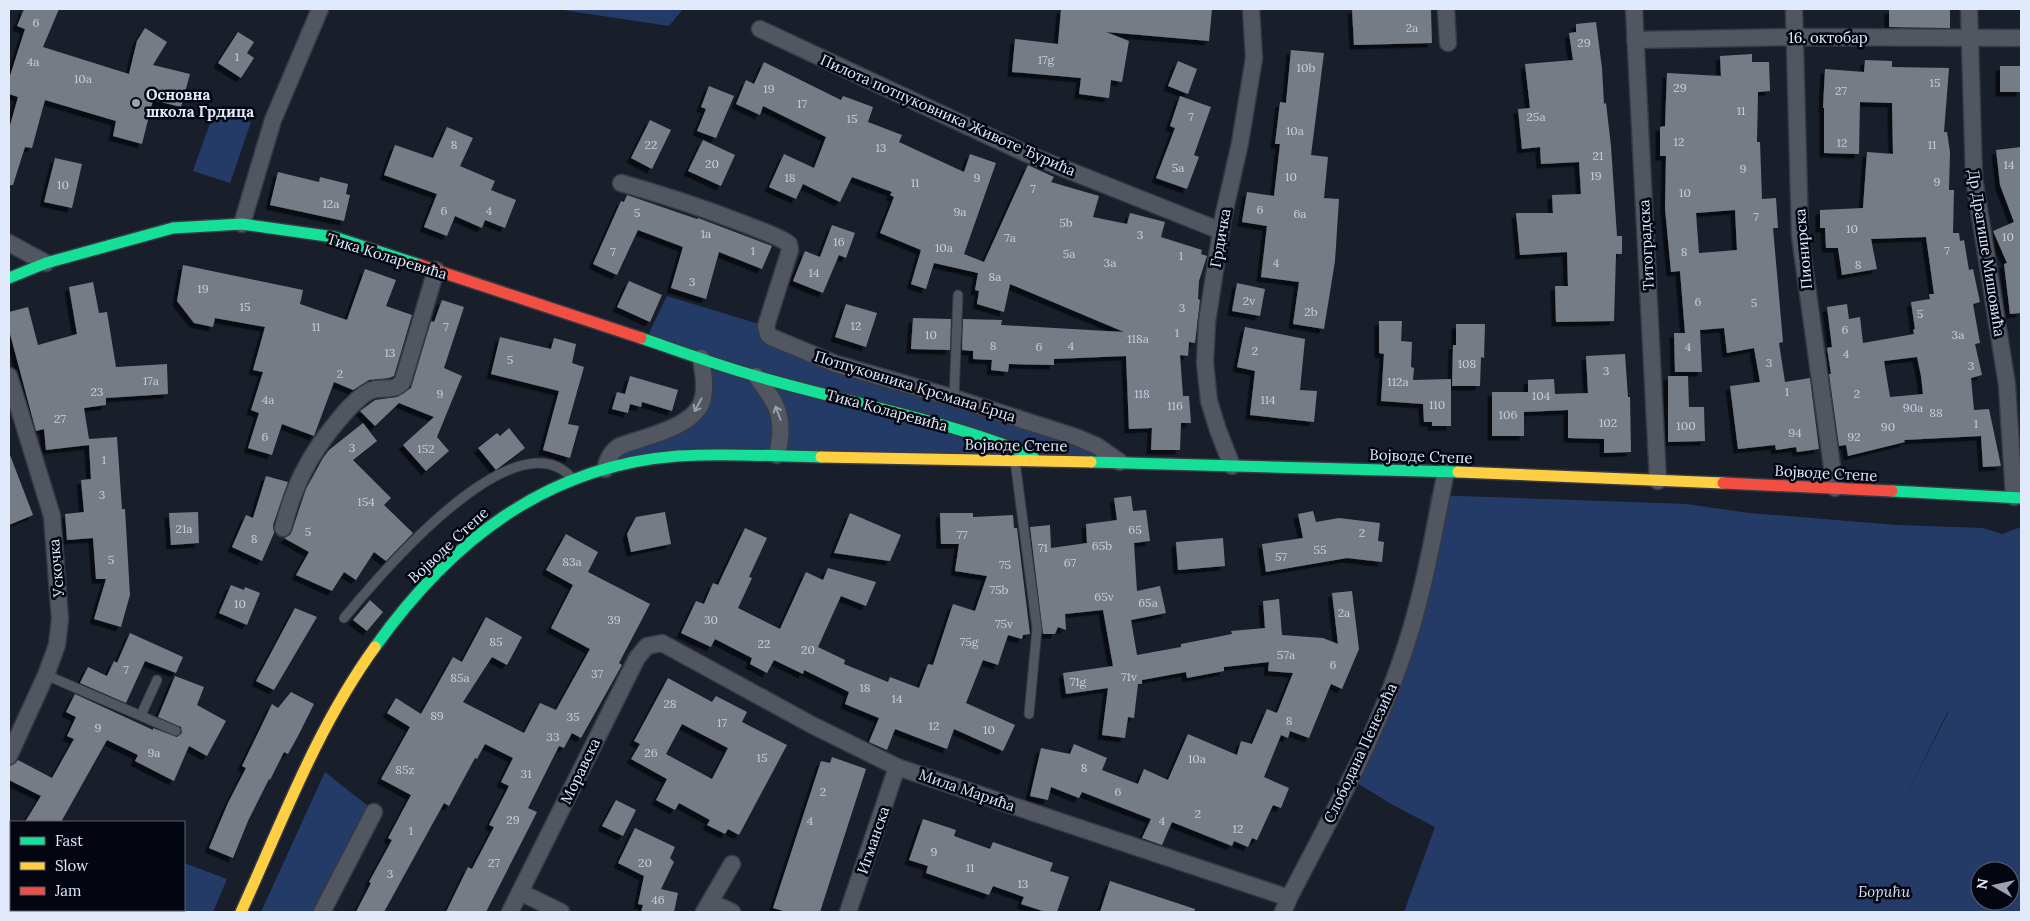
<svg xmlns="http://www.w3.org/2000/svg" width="2030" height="921" font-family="Lora,serif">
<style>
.green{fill:#243b68;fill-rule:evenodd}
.building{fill:#767c86;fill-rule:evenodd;filter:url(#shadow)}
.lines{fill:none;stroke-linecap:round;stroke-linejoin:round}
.lane-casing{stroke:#363a44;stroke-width:11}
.street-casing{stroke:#363a44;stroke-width:19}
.fast-casing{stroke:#363a44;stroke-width:14}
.slow-casing{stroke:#363a44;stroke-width:14}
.jam-casing{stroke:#363a44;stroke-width:14}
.lane{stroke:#515660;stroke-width:9}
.street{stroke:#515660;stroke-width:16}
.fast{stroke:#16e098;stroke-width:11}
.slow{stroke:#ffcf43;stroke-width:11}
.jam{stroke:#f24e42;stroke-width:11}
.oneway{stroke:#99a0ad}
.poi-dot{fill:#9ba3b1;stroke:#030610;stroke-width:2}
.labels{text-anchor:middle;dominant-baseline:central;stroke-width:5;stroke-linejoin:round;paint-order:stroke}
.number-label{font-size:12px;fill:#c6cedd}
.street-label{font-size:15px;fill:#e1eafa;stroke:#030610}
.poi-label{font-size:15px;font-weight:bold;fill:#e1eafa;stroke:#030610;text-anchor:start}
.park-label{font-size:15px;font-style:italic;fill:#d4dff4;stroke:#030610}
</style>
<defs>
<filter id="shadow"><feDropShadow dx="-4.5" dy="4.5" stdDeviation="0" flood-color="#0009"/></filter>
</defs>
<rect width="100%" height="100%" fill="#181e2a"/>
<!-- green -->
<g class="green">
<polygon points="556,9 683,9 669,26"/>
<polygon points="215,109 251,122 230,183 193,171"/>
<polygon points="667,296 766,326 768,334 954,398 1121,462 608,459 696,411 701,358 646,339"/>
<path d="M1431,495L1686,504L1749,513L1897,525L1983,528L2002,534L2021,527V912H1404L1435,827L1393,805L1344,775C1376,707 1404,637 1420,563C1424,540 1427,517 1431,495ZM1947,713H1948L1904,800ZM1980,871H2010V901H1980Z"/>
<polygon points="325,772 373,810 321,912 261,912"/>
<polygon points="184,863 227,879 213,912 10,912 11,910 184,910"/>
</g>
<!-- building -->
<g class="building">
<polygon points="24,9 59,9 43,47 129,74 137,41 145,28 167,42 153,65 190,74 181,107 153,100 142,144 113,136 116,121 45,100 32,148 25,147 13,185 9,185 9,129 18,97 9,94 9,79 25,29 17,26"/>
<polygon points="1061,9 1212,9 1209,41 1106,32 1129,41 1122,82 1111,80 1109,98 1079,94 1081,78 1012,72 1015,39 1058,44"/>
<polygon points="1352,9 1431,10 1432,43 1354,45"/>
<polygon points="1889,9 1950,9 1950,28 1889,27"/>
<polygon points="1596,22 1602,68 1604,104 1606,103 1611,146 1617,236 1622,236 1622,254 1616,254 1614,321 1556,322 1555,286 1568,286 1567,252 1520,255 1516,213 1553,213 1552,195 1581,194 1579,162 1541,164 1540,147 1522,149 1518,109 1530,108 1525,64 1573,60 1569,33 1576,32 1576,24"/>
<polygon points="238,32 254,42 247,53 254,58 241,78 218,63"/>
<polygon points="1291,50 1324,53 1311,155 1328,157 1324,198 1339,199 1335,261 1324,329 1293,324 1299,282 1261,277 1267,226 1242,222 1247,192 1274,196 1280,144 1275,144 1280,102 1286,103"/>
<path d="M1752,54V62H1769L1770,91L1758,92L1757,142H1760L1762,199L1776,198L1778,228H1773L1783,342L1779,343L1785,382L1810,378L1819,449L1797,452L1796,447L1776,450L1775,445L1738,449L1730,386L1760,382L1754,348L1727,353L1724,328L1700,330L1702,372H1675L1674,333H1685L1680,271L1671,272L1665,208L1666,156H1660V127L1665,126L1667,73L1721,76L1720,56ZM1735,210L1737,250L1699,253L1696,213Z"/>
<path d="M1865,60L1892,61V67L1949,68L1944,132H1947L1950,152L1949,190H1954L1953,233H1959L1960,241L1964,240L1969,270L1973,269L1980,302L1973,304L1980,343L1975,344L1982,375L1971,378L1974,410L1989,409L2001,466L1983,467L1981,436L1904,440L1905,442L1848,456L1846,445L1839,446L1829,374H1831L1827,348L1832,347L1827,307L1847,304L1849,319L1860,317L1863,343L1914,334L1913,330L1915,329L1911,302L1930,299L1929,294H1934L1926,237L1871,239L1877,269L1842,275L1838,248H1826L1825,228H1820V210L1863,208L1867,152L1893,154L1892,103L1860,102L1859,154L1824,153V108H1823L1825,69L1864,72ZM1917,357L1921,376L1923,394L1890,397L1884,361Z"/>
<polygon points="1178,61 1197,69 1188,94 1168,86"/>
<polygon points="764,62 841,100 843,96 873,107 868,122 902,135 899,142 964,172 970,154 996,163 964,254 984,262 1028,165 1054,177 1051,182 1099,196 1093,217 1127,224 1130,213 1165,222 1161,237 1202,250 1201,254 1207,256 1199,281 1198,299 1200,300 1195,343 1189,342 1188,356 1180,355 1183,396 1189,396 1191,423 1181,423 1180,450 1151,450 1152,428 1129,429 1126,356 1054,359 1054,365 1009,364 1008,372 991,370 992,360 973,359 973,351 962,350 963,319 1002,320 1001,325 1124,332 1010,284 1004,312 977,304 979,291 975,290 978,273 934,263 926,289 911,284 921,250 880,233 894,197 890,195 892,192 852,177 840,202 803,184 796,199 769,187 784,154 814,168 826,137 763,106 760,115 736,104 746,80 754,84"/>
<rect x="2000" y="66" width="21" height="26"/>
<polygon points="709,86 734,96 716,138 697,131 706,109 701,107"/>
<polygon points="1180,96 1211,107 1194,155 1199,157 1187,189 1156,178 1175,128 1170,126"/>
<polygon points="650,120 671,130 652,169 631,158"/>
<polygon points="447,127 473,138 460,166 495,181 491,190 516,200 505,228 485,220 482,228 455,216 447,236 424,227 437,194 384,175 395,145 433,158"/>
<polygon points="703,140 735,155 721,186 688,171"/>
<polygon points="2021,147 2021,313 2010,314 2004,264 2007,263 1993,231 2014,222 2000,185 1996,150"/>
<polygon points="55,158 82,164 72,208 44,202"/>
<polygon points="278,172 319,182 320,177 348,184 346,194 350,195 344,221 270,205"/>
<polygon points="627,195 697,219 698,218 772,246 762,269 719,252 706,299 671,288 683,247 638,230 617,275 593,264 621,201 624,202"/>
<polygon points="832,225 855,233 846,258 839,255 823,293 793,281 805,251 820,257"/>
<polygon points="183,265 303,290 300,304 347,320 365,269 396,280 386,306 412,315 394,376 389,378 369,380 353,390 334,382 314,436 282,424 272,455 248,448 259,413 251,410 263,372 253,370 265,327 215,318 213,327 194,323 177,301"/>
<polygon points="629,281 662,295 650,322 617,307"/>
<polygon points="93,282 99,313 107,312 116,367 167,364 168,394 106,398 106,405 84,408 89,439 117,437 122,509 125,509 130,595 121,627 94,619 106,579 96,579 93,538 67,540 65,514 84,512 81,480 91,479 89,445 46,450 44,429 36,431 9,330 9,312 28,307 38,345 77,334 69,287"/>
<polygon points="1237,283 1265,289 1260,316 1232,311"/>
<polygon points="442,300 464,307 444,368 462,376 437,437 449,451 426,471 403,445 434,417 399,403 375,426 360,411 375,400 397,397 411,388 431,321 434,322"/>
<polygon points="846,304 877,313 866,347 835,337"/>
<polygon points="913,318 951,319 950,350 911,349"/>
<polygon points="1379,321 1402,321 1401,341 1412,342 1411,367 1414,368 1413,380 1451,379 1451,426 1432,426 1432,422 1424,422 1423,404 1381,401 1384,354 1379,353"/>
<polygon points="1456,324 1485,324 1484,358 1481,357 1480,386 1452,386 1453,345 1456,345"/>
<polygon points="1245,327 1305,339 1300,390 1317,391 1314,422 1250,415 1255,371 1237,367"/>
<polygon points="500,337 551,349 554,338 576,344 572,363 584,367 568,424 579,426 570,458 543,450 559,391 491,374"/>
<polygon points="1625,354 1628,397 1630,397 1631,452 1604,453 1604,439 1568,438 1568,410 1524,412 1524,436 1492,436 1492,392 1528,392 1528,380 1554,379 1555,394 1588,393 1586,356"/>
<polygon points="630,376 678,390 672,411 642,402 641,407 630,404 628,413 612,409 617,392 625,394"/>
<polygon points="1668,376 1688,376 1689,407 1704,407 1705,441 1668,442"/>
<polygon points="363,423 377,441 353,460 391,498 384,505 413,533 386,561 374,552 356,580 344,572 332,591 296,575 309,552 284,538 290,535 292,531 306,489 323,458 329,450"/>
<polygon points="509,428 525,448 496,470 478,448 497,433 500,436"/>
<polygon points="9,455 10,455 33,515 9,525"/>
<polygon points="266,476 288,482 273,525 274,533 262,561 232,547 246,515 253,518"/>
<polygon points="1131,496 1133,511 1146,510 1150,541 1134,543 1137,591 1160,586 1166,613 1131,620 1137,655 1181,647 1181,644 1232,634 1231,631 1265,628 1263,601 1279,599 1282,635 1323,638 1338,644 1332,593 1352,591 1359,649 1342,689 1331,684 1309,738 1290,731 1288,738 1281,735 1264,777 1289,788 1281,808 1273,805 1257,840 1252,838 1248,847 1234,841 1232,846 1172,822 1162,845 1142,838 1151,819 1082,792 1079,798 1051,787 1048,800 1030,796 1041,748 1070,754 1074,744 1107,758 1102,770 1138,784 1144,769 1168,780 1188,734 1237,755 1241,741 1252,744 1267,709 1277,713 1293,673 1268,671 1269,662 1224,667 1224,671 1187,678 1186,672 1142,680 1142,684 1138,684 1134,718 1128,717 1125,738 1102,735 1108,688 1066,694 1063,673 1113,666 1103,610 1065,614 1066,630 1058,627 1055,634 1043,634 1030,527 1050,525 1051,548 1087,543 1086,524 1117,520 1114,498"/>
<polygon points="1313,511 1316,522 1339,518 1380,523 1378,541 1384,542 1382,562 1347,558 1266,572 1262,544 1303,538 1298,514"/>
<polygon points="198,512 199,543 171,545 169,513"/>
<polygon points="665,512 671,544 631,552 627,534 636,517"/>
<polygon points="850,513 901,535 890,561 834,553"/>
<polygon points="940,513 973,513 973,517 1013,515 1014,528 1017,528 1030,634 1023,635 1022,639 1008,635 998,665 983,660 966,703 1015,725 1003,751 954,729 947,749 895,729 887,750 869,742 879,718 845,704 849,692 804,670 803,674 774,660 767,673 750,664 752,658 715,639 711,647 681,633 696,601 704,604 713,583 718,585 745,528 767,538 749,577 752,578 738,608 780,629 806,572 823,580 828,568 876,582 866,606 841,596 818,647 845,660 844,664 888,682 890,677 919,688 928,664 933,665 953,604 975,611 987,576 955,571 959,544 941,544"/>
<polygon points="566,534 598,552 588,572 650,604 619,663 622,665 581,738 572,733 564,748 559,746 528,808 537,812 486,912 446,912 468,867 472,869 494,827 489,825 509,786 501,782 513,758 485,744 477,759 475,758 449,806 444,803 384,912 356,912 371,883 369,882 392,840 388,838 411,795 381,779 410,727 387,713 396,698 421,714 453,657 462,662 486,617 522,637 507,665 492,657 463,702 524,733 540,703 556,710 565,694 590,649 551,628 573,585 546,570"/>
<polygon points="1223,538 1225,566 1178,570 1176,542"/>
<polygon points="231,585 244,590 245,587 260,593 247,625 219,613"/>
<polygon points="370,600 383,612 367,631 353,620"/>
<polygon points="295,608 317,617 274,690 256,681"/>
<polygon points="130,633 183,657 176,673 145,661 126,703 80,683 88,667 107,676 114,661 117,663"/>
<polygon points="175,676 204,687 197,705 226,721 207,756 189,746 174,781 135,761 138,755 107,740 61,822 25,822 41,796 9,780 9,766 14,764 18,760 52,778 74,739 67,736 76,717 66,712 75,694 153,730 153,728 177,737 182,733 181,727 158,717"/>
<path d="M668,678L712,702L716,696L747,712L742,722L787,745L739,835L728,829L725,834L707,825L710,820L679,803L675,810L656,800L667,779L631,759L640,744L634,741ZM682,724L728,748L712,779L666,754Z"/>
<polygon points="291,692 314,704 298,736 288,754 284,752 270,780 269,779 248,821 233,858 209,848 228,803 246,768 242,766 272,704 278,708"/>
<polygon points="832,757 866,769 820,912 787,912 773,908 821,761 830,763"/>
<polygon points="616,800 636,810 623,836 602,826"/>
<polygon points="923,819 956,830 954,836 990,849 993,842 1053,863 1050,871 1069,877 1057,912 1046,912 1021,904 1024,897 993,886 989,895 926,873 928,866 909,860"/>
<polygon points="635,828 675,847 670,858 674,862 661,889 678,893 674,912 641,912 643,905 638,904 644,876 618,863"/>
<polygon points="1110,881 1195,909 1194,912 1100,912"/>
</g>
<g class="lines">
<!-- lane casing -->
<g class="lane-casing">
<g id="lane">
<polyline points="954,398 958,295"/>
<polyline points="1015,461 1037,629 1029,714"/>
<path d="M344,618C378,577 514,414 572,478"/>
<polyline points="46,675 176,731"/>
<polyline points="141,715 157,680"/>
</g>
</g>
<!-- street casing -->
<g class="street-casing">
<g id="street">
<polyline points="1446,9 1448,43"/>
<polyline points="1634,9 1658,481"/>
<polyline points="1794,9 1800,236 1835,488"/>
<polyline points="1969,9 1974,178 2007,385 2014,497"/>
<polyline points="760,29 1025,153 1221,231"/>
<polyline points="1635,40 1794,37 2021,38"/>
<path d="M621,183C664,195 706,209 747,225C761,231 777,235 789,244L790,250L766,326L768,334L771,337L836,364L954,398L1076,437L1097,446L1120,462"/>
<polyline points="242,224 273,120 320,9"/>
<polyline points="9,243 46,263"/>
<polyline points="9,376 52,516 60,619 57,645 46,675 9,756"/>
<path d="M756,376C778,405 786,418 777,455"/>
<polyline points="1232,466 1218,430 1209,401 1205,363 1207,322 1223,218 1240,143 1254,58 1251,9"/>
<path d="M605,469C608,458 611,452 620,446C643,437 689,429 701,404C707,390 703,372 701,358"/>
<path d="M283,528C294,486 308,457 336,423C345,412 354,401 366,393C380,383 393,395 403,381L436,270"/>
<polyline points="520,892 561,912"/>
<polyline points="710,902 732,912"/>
<polyline points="322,912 374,812"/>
<polyline points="510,912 637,658 647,646 662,643 812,725 897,767 1289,898"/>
<polyline points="704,912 732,864"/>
<polyline points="848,912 897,767"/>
<path d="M1283,912L1289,898C1328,822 1371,747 1399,666C1422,603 1433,537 1446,471"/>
</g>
</g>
<!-- fast casing -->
<g class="fast-casing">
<g id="fast">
<polyline points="9,278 46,263 173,228 242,224 334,237 420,265"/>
<path d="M641,338C679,351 717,365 756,376C848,403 944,419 1033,456"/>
<polyline points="1091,462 1458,472"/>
<polyline points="1892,491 2021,498"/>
<path d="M375,647C450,542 545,466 678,456C725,453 774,456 821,457"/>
</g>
</g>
<!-- slow casing -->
<g class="slow-casing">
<g id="slow">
<polyline points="821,457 1091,462"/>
<polyline points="1458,472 1723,483"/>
<path d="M241,912C282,822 317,727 375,647"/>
</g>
</g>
<!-- jam casing -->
<g class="jam-casing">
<g id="jam">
<polyline points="420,265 641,338"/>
<polyline points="1723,483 1892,491"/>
</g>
</g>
<!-- lane -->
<use href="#lane" class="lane"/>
<!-- street -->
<use href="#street" class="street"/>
<!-- fast -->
<use href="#fast" class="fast"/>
<!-- slow -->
<use href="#slow" class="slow"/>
<!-- jam -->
<use href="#jam" class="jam"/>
</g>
<!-- one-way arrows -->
<defs><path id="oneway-shaft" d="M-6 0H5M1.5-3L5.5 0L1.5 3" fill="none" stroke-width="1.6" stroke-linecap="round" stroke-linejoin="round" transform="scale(1.25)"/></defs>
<g class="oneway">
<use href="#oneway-shaft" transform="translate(698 405) rotate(118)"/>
<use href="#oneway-shaft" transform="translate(778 413) rotate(-111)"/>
</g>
<!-- markers -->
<circle class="poi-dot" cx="136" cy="103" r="5"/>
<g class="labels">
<!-- number labels -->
<g class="number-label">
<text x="36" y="22">6</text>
<text x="1412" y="27">2a</text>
<text x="1584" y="42">29</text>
<text x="237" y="56">1</text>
<text x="1046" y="59">17g</text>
<text x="33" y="61">4a</text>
<text x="1306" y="67">10b</text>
<text x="83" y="78">10a</text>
<text x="1935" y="82">15</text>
<text x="1680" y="87">29</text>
<text x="769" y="88">19</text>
<text x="1841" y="90">27</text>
<text x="802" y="103">17</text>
<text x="1741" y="110">11</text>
<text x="1191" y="116">7</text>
<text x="1536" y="116">25a</text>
<text x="852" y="118">15</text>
<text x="1295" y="130">10a</text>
<text x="1679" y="141">12</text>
<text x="1842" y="142">12</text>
<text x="454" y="144">8</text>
<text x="651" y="144">22</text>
<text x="1932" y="144">11</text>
<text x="881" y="147">13</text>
<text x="1598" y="155">21</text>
<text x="712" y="163">20</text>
<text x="2009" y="164">14</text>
<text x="1178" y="167">5a</text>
<text x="1743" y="168">9</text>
<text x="1596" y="175">19</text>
<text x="1291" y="176">10</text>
<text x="790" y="177">18</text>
<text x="977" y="177">9</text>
<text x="1937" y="181">9</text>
<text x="915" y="182">11</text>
<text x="63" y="184">10</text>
<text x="1033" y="188">7</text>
<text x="1685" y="192">10</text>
<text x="331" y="203">12a</text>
<text x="1260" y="209">6</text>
<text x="444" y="210">6</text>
<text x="489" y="210">4</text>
<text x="960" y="211">9a</text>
<text x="637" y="212">5</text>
<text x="1300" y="213">6a</text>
<text x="1756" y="216">7</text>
<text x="1066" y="222">5b</text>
<text x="1852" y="228">10</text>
<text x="706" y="233">1a</text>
<text x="1140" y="234">3</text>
<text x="2008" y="236">10</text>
<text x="1010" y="237">7a</text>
<text x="839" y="241">16</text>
<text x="944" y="247">10a</text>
<text x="753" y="250">1</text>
<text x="1947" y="250">7</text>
<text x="613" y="251">7</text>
<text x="1684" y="251">8</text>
<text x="1069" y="253">5a</text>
<text x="1181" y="255">1</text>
<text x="1110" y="262">3a</text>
<text x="1276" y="262">4</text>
<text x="1858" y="264">8</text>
<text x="814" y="272">14</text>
<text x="995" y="276">8a</text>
<text x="692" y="281">3</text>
<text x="203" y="288">19</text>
<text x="1249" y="300">2v</text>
<text x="1698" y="301">6</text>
<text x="1754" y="302">5</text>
<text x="245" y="306">15</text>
<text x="1182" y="307">3</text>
<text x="1311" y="311">2b</text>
<text x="1920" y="313">5</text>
<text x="856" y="325">12</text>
<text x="316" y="326">11</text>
<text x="446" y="326">7</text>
<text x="1845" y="329">6</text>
<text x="1177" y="332">1</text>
<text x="931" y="334">10</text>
<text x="1958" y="334">3a</text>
<text x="1138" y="338">118a</text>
<text x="993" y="345">8</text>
<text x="1071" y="345">4</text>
<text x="1039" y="346">6</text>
<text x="1688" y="346">4</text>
<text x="1255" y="350">2</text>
<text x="390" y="352">13</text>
<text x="1846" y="353">4</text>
<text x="510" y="359">5</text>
<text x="1769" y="362">3</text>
<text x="1467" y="363">108</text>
<text x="1971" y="365">3</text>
<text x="1606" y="370">3</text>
<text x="340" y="373">2</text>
<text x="151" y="380">17a</text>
<text x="1398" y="381">112a</text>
<text x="97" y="391">23</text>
<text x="1787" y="391">1</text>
<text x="440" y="393">9</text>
<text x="1142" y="393">118</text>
<text x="1857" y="393">2</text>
<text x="1541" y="395">104</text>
<text x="268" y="399">4a</text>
<text x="1268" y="399">114</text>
<text x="1437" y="404">110</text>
<text x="1175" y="405">116</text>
<text x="1913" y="407">90a</text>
<text x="1936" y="412">88</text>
<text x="1508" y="414">106</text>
<text x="60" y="418">27</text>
<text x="1608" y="422">102</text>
<text x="1976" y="423">1</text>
<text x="1686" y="425">100</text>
<text x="1888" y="426">90</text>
<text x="1795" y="432">94</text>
<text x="265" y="436">6</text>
<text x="1854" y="436">92</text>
<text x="352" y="447">3</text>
<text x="426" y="448">152</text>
<text x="104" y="459">1</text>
<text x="102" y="494">3</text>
<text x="366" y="501">154</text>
<text x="184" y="528">21a</text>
<text x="1135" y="529">65</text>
<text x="308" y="531">5</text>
<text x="1362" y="532">2</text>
<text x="962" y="534">77</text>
<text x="254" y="538">8</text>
<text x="1102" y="545">65b</text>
<text x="1043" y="547">71</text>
<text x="1320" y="549">55</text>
<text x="1281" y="556">57</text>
<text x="111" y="559">5</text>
<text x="572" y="561">83a</text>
<text x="1070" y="562">67</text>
<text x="1005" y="564">75</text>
<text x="999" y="589">75b</text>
<text x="1104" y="596">65v</text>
<text x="1148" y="602">65a</text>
<text x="240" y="603">10</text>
<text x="1344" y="612">2a</text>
<text x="614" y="619">39</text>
<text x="711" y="619">30</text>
<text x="1004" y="623">75v</text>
<text x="496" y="641">85</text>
<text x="969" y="641">75g</text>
<text x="764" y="643">22</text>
<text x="808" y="649">20</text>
<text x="1286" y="654">57a</text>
<text x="1333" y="664">6</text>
<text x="126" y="669">7</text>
<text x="597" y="673">37</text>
<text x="1129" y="676">71v</text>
<text x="460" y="677">85a</text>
<text x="1078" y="681">71g</text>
<text x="865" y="687">18</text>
<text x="897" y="698">14</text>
<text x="670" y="703">28</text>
<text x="437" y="715">89</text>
<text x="573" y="716">35</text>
<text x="1289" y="720">8</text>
<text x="722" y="722">17</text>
<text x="934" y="725">12</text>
<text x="98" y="727">9</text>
<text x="989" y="729">10</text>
<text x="553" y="736">33</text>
<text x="154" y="752">9a</text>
<text x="651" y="752">26</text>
<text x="762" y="757">15</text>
<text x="1197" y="758">10a</text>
<text x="1084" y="767">8</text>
<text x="405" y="769">85z</text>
<text x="526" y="773">31</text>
<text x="823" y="791">2</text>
<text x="1118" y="791">6</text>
<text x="1198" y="813">2</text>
<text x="513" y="819">29</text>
<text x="810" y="820">4</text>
<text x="1162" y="820">4</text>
<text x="1238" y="828">12</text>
<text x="411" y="830">1</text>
<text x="934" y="851">9</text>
<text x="494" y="862">27</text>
<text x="645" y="862">20</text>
<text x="970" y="867">11</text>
<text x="390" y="873">3</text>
<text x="1023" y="883">13</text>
<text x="658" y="899">46</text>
</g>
<!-- street labels -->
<g class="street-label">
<text x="1828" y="37">16. октобар</text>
<text transform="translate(948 115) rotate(24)">Пилота потпуковника Животе Ђурића</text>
<text transform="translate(1220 238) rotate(-80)">Грдичка</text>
<text transform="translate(1646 245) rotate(-93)">Титоградска</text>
<text transform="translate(1803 249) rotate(-95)">Пионирска</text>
<text transform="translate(1987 253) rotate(81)">Др Драгише Мишовића</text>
<text transform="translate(387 256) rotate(17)">Тика Коларевића</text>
<text transform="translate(915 386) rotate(17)">Потпуковника Крсмана Ерца</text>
<text transform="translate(887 410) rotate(15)">Тика Коларевића</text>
<text transform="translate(1016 445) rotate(1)">Војводе Степе</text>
<text transform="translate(1421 456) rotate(2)">Војводе Степе</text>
<text transform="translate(1826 473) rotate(3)">Војводе Степе</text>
<text transform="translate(448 545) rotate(-43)">Војводе Степе</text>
<text transform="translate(56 568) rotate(-95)">Ускочка</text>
<text transform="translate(1360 753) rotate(-65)">Слободана Пенезића</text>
<text transform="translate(580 771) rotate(-64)">Моравска</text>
<text transform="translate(967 790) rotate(19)">Мила Марића</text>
<text transform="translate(873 840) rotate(-71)">Игманска</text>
</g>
<!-- poi labels -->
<g class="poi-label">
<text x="146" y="94">Основна<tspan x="146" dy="17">школа Грдица</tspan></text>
</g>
<!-- park labels -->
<g class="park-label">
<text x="1884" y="891">Борићи</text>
</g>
</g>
<!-- border -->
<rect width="2030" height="921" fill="none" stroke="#e1eafa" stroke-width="20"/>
<!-- legend -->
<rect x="10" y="821" width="175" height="90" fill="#030610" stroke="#5c616e"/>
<rect x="20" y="837" width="25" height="8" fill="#16e098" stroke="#5c616e"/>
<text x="55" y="846" font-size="15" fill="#e1eafa">Fast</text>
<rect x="20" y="862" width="25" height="8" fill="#ffcf43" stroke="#5c616e"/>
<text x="55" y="871" font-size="15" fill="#e1eafa">Slow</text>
<rect x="20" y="887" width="25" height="8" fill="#f24e42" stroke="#5c616e"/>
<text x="55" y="896" font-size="15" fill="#e1eafa">Jam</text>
<!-- north arrow -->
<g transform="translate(1995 886) rotate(279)"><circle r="24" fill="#030610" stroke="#5c616e"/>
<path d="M0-4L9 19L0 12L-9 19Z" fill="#9ba3b1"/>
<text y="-8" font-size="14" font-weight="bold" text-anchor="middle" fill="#e1eafa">N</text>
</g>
</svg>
